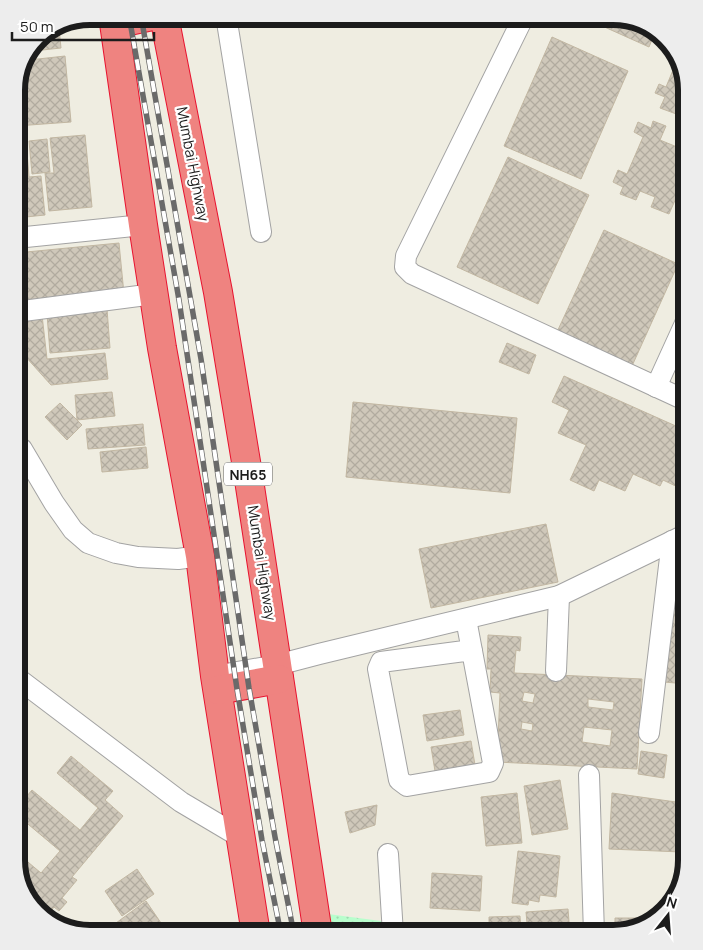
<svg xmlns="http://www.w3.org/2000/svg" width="703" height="950" font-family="Manrope,sans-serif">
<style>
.park{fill:url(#park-dots)}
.building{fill:url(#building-cross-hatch);stroke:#c2b7a2;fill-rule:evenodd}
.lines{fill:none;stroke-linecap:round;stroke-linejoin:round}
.minor-casing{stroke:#a3a3a3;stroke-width:22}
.highway-casing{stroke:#e8132f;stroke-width:30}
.minor{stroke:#fff;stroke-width:20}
.highway{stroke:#ef8380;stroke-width:28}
.rail-casing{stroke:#6a6a6a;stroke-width:5.5}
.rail{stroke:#fff;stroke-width:4;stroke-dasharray:11;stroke-linecap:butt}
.labels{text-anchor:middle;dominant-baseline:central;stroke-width:4.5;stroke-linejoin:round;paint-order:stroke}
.shield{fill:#fff;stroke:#606060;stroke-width:1}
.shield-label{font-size:14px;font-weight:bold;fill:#1c1c1c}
.street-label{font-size:15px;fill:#1c1c1c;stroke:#fff}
.rim{fill:none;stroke:#1c1c1c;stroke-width:6}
</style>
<defs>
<pattern id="park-dots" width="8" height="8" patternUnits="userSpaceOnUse" patternTransform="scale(1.25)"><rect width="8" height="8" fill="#b9fecd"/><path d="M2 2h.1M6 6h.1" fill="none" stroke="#9ed9af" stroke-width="1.8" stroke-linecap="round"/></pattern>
<pattern id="building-cross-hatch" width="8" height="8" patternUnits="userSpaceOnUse" patternTransform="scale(1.25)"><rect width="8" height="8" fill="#cfc8ba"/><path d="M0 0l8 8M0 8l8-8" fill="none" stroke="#b1ab9f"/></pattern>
</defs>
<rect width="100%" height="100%" fill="#efede1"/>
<!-- park -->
<polygon class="park" points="328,914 381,921 382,934 330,934"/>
<!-- building -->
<g class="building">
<polygon points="580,16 617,16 650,26 655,32 649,47"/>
<polygon points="59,28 61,48 33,51 41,35"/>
<polygon points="552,37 628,71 581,179 504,146"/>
<polygon points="65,56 71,122 16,126 16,85 29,60"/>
<polygon points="678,58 687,90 687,105 683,104 679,115 660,108 665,97 655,93 659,84 666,87"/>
<polygon points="653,121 666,126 660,140 677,147 683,134 687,135 687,182 684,180 669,214 651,207 655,197 640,191 636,200 620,194 623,187 613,182 618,170 627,174 643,137 634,132 638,122 651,128"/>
<polygon points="85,135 92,207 49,211 45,173 54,173 50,138"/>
<polygon points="47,139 50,172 32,174 29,141"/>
<polygon points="26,140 29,177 41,176 45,215 16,218 16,141"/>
<polygon points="508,157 589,195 538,304 457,267"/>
<polygon points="604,230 678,264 632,366 557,332"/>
<polygon points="119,243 124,294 16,304 16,253"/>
<polygon points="107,309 110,348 50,353 47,314"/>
<polygon points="42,315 47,359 105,353 108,379 51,385 16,346 16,318"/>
<polygon points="507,343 536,355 529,374 499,362"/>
<polygon points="687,357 687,394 674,389"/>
<polygon points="564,376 687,431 686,491 663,480 660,486 633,474 625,491 599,480 594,491 570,480 586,445 558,433 569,410 552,402"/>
<polygon points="112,392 115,416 77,420 75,395"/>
<polygon points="353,402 517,418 510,493 346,477"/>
<polygon points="60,403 82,425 67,440 45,417"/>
<polygon points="143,424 145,445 88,449 86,429"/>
<polygon points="146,447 148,468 102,472 100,452"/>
<polygon points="16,468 23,473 16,483"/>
<polygon points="546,524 558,582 431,608 419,549"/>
<polygon points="677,548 687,549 687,684 664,682"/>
<path d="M488,635L521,637L520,651L516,650L514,673L642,679L637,769L497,762L500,693L490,692L491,669H487ZM524,692L535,694L533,703L522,701ZM588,699L614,702L613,710L588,707ZM522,722L533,724L532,731L521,729ZM584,727L612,730L610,746L582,742Z"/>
<polygon points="460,710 464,735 427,741 423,715"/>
<polygon points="471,741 475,765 435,771 431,747"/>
<polygon points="641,751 667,755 664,778 638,774"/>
<polygon points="71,756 113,791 105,800 123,816 72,877 77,880 62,898 67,902 59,911 54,907 46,917 26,897 16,860 16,852 41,873 60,851 16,814 16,809 32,790 80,830 98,808 57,773"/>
<polygon points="560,780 568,829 532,835 524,786"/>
<polygon points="517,793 522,843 486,846 481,797"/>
<polygon points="612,793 683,803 682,852 609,849"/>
<polygon points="377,805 375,825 350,833 345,812"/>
<polygon points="518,851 560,856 556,897 540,895 539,902 529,900 528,905 512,903"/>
<polygon points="137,869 154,894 122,916 105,891"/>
<polygon points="432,873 482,876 480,911 430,908"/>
<polygon points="146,901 161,923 146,934 123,934 116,923"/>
<polygon points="568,909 570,934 528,934 526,912"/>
<polygon points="520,916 521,934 489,934 489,917"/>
<polygon points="615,918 651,918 651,923 615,933"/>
<polygon points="483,926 483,934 447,934 446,927"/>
</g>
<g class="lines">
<!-- minor casing -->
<g class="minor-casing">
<g id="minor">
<polyline points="226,16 261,232"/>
<polyline points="524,16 406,256 405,267 412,274 687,401"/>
<polyline points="16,238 143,225"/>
<polyline points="23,311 154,294"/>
<polyline points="656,387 687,319"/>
<polyline points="16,445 22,449 54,503 73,530 88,543 116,553 138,557 178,559 200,556"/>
<polyline points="466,619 493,763 489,772 407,786 399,780 378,669 381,662 472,650"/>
<polyline points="556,671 559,596"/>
<polyline points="215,676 277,665 319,654 559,596 687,534"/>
<polyline points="16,677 181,802 240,837"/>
<polyline points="649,733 672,541"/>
<polyline points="589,775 594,934"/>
<polyline points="388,854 393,934"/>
</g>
</g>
<!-- highway casing -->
<g class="highway-casing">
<g id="highway">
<polyline points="113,16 143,225 162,348 200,556 215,676 256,934"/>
<polyline points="164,16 218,292 249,480 318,934"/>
<polyline points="115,24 152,16"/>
<polyline points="218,690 279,679"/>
</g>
</g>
<!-- minor -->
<use href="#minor" class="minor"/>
<!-- highway -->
<use href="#highway" class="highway"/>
<!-- rail casing -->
<g class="rail-casing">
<g id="rail">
<polyline points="129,16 179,300 237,689 262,840 281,934"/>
<polyline points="141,16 201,359 249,688 275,837 294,934"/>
</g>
</g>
<!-- rail -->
<use href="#rail" class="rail"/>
</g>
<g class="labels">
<!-- shield labels -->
<rect class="shield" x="224" y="462.5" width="48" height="23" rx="4"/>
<g class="shield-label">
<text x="248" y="474">NH65</text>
</g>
<!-- street labels -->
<g class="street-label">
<text transform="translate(193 164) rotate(79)">Mumbai Highway</text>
<text transform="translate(262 563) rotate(81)">Mumbai Highway</text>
</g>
</g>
<!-- crop -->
<path d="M0 0H703V950H0ZM90 25H613A65 65 0 0 1 678 90V860A65 65 0 0 1 613 925H90A65 65 0 0 1 25 860V90A65 65 0 0 1 90 25Z" fill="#ededed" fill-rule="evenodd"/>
<path class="rim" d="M90 25H613A65 65 0 0 1 678 90V860A65 65 0 0 1 613 925H90A65 65 0 0 1 25 860V90A65 65 0 0 1 90 25Z"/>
<!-- north arrow -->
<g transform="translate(668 915) rotate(17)" stroke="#ffffff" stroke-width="4" paint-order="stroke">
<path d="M0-4L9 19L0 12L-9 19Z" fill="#1c1c1c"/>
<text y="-8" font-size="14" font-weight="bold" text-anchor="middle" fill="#1c1c1c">N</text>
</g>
<!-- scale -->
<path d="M12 32v8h142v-8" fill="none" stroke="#1c1c1c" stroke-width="2.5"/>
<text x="20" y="32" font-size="15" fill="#1c1c1c" stroke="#ffffff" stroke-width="4" paint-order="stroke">50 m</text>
</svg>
